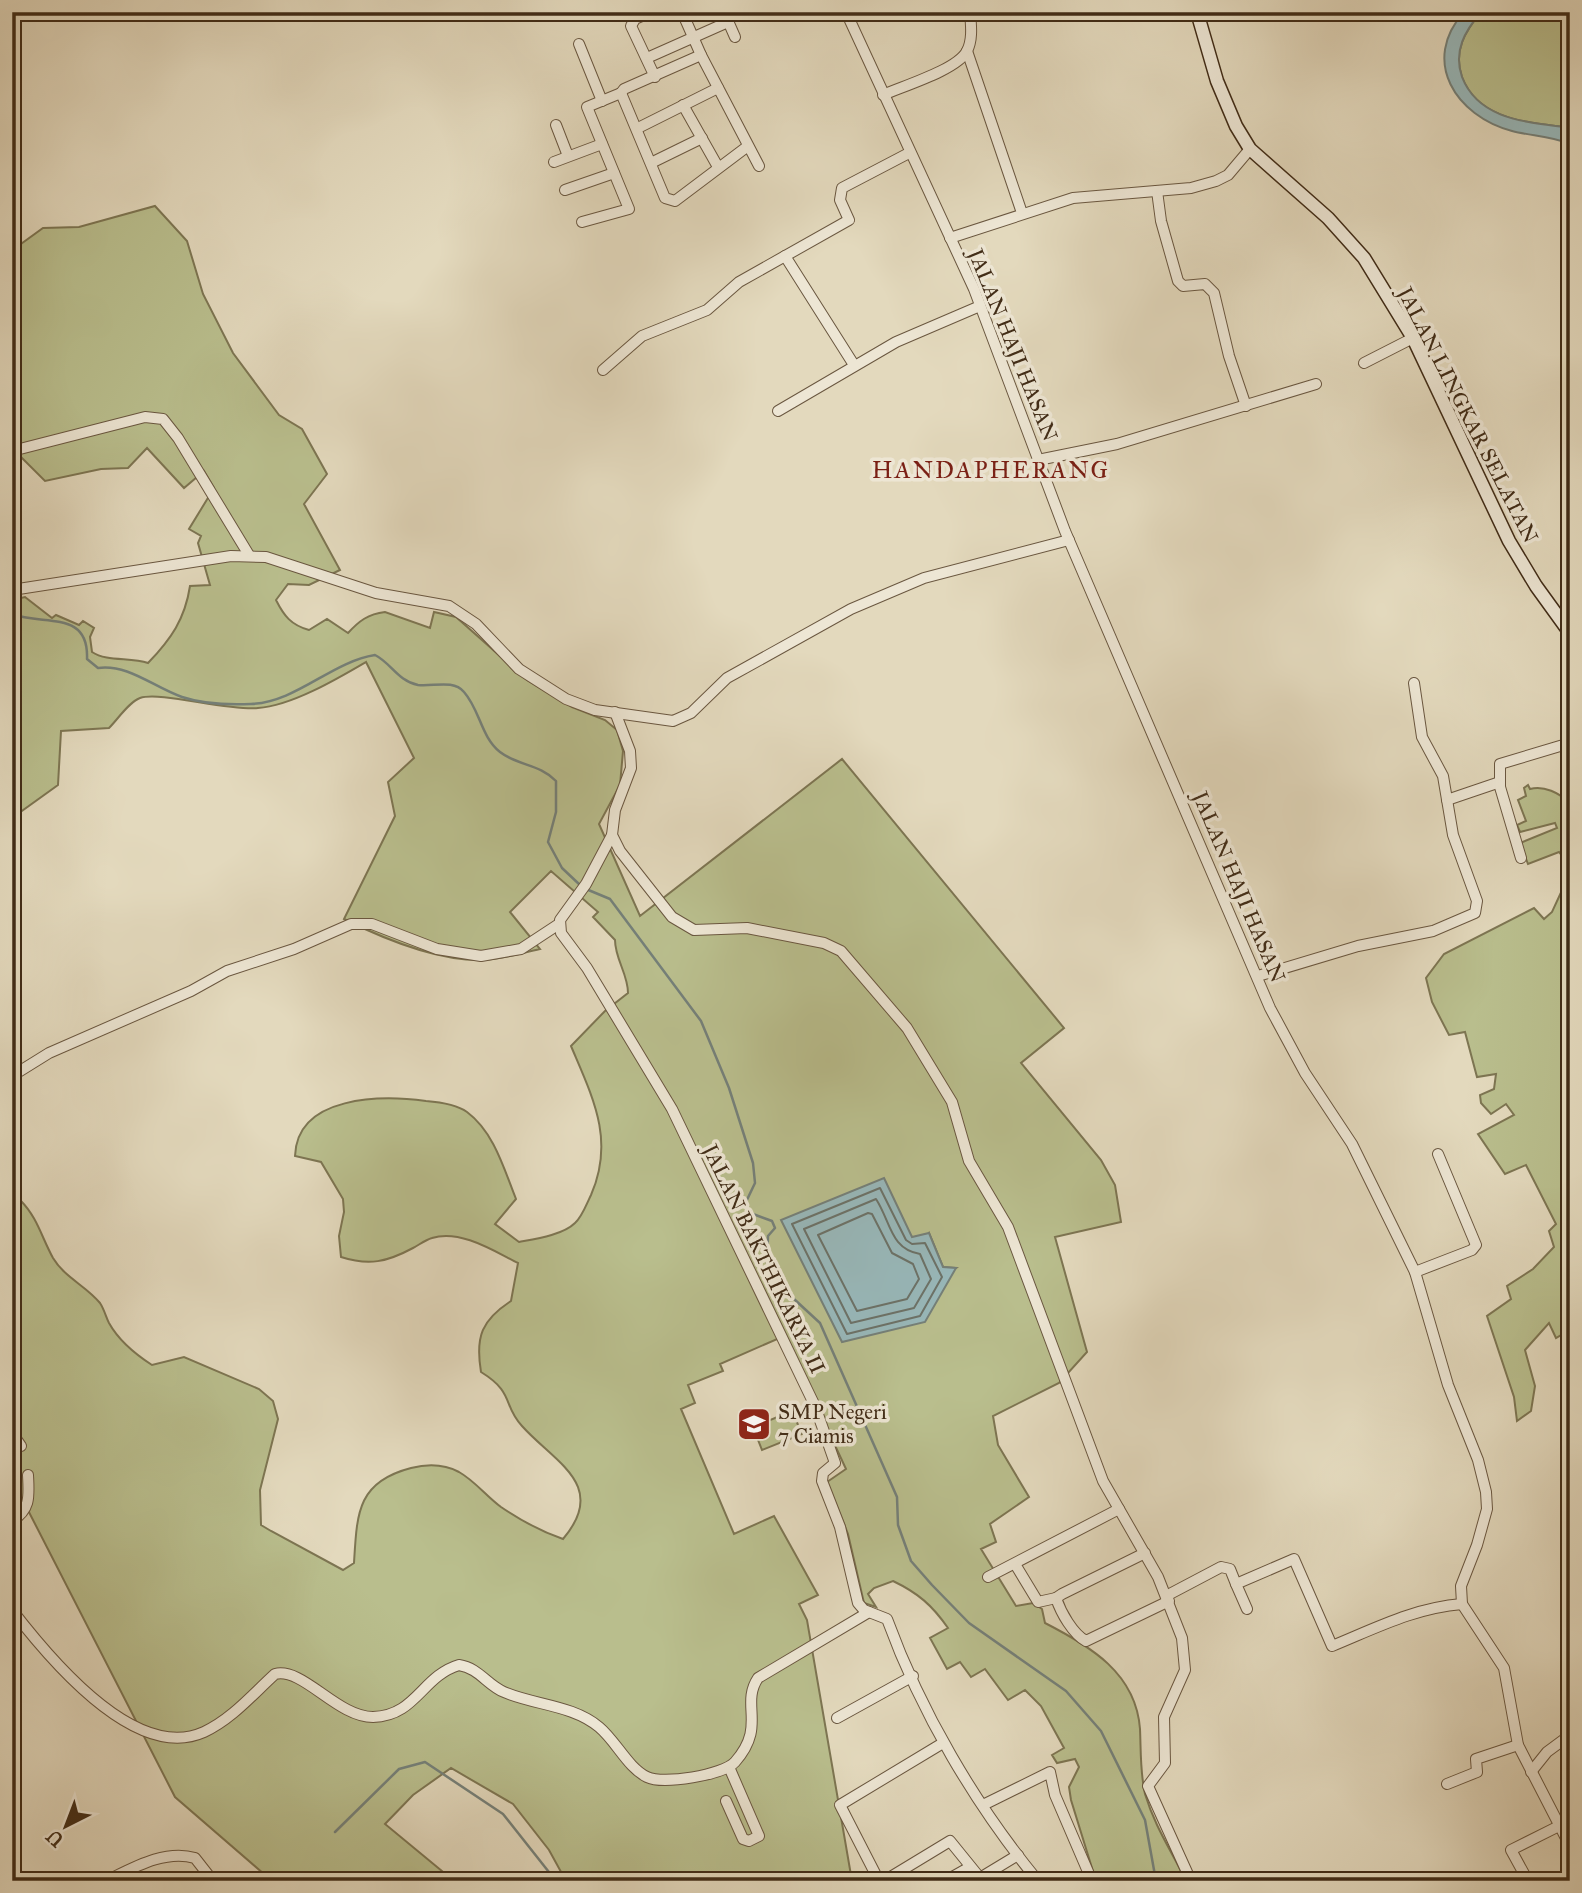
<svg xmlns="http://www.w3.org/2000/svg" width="1582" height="1893" font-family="'IM FELL Great Primer',serif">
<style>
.green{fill:#b9be8d;stroke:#7d7552;stroke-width:2;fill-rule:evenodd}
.water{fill:#98b8ba;stroke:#758079;stroke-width:2}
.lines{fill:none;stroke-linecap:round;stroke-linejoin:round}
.shore{stroke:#6c7268;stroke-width:2}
.stream{stroke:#758079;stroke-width:2.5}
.street-casing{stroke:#6a5740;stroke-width:12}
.secondary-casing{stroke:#412c17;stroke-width:15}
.street{stroke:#ede6d4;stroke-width:10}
.secondary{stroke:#ede6d4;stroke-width:12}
.labels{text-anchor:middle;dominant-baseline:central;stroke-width:7;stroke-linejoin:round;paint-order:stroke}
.street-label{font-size:21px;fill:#412c17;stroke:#ede6d4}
.poi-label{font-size:21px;fill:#412c17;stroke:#ede6d4;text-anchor:start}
.quarter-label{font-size:24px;letter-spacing:2px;fill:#7a1f14;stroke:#ede6d4}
</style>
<rect width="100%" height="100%" fill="#e3d9bd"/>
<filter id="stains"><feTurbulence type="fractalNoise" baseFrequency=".00286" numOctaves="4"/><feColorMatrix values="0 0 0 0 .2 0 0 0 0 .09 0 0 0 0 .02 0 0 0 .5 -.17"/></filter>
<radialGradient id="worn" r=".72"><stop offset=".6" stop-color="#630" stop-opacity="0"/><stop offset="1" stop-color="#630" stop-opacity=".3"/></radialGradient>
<!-- green -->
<g class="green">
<path d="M1481,12H1570V128C1529,122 1479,121 1462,77C1453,51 1465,31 1481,12Z"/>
<path d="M155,206L187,241L203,294L233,353L279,415L302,429L327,474L304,504L340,570L309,585L288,584L276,600C284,616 291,625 309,630L327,619L348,633C359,621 368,614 385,612L430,628L434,612L456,617L527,680L572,707L605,720L617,730L623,751L620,785L599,824L640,916L842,759L1064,1028L1021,1063L1101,1160L1115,1185L1121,1222L1055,1237L1087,1352L1059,1383L993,1416L998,1445L1029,1497L990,1524L996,1542L981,1549L1016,1606L1033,1603L1042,1609L1045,1623C1090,1646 1136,1673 1140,1729C1141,1751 1140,1772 1145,1794C1155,1827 1171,1850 1186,1881H1096L1071,1800L1069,1787L1079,1767L1075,1759L1057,1763L1052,1755L1064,1748L1041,1706L1025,1690L1008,1700L985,1669L971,1677L960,1662L947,1669L930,1638L948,1628C932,1605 918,1593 893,1581L874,1588L868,1594L876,1607L864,1603L848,1534L827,1482L846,1469L784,1336L720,1364L723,1371L688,1385L695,1403L681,1409L734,1534L774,1516L818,1595L799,1604L807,1620L852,1881H566L549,1850L513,1804L451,1768L413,1795L385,1824L454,1881H272L175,1797L12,1479V1210L21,1201C37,1217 42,1238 53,1258C65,1278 85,1285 100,1303C104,1309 106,1317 109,1323C119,1341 135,1354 152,1365L184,1357L259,1389L273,1401L278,1419L260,1490L261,1525L271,1531L343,1570L354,1563C357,1513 357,1482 411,1468C427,1464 444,1464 459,1472C475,1481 486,1496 501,1507C520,1520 540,1531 563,1539C609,1485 554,1462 522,1426C502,1404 515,1393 481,1372C475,1336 482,1320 511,1301L518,1263C494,1251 460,1229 432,1238C425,1240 419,1245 413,1248C387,1262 369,1266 341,1257L339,1236L344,1212L343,1199L321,1162L295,1156C297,1095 382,1095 426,1101C439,1102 456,1104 467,1112C494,1132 504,1169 516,1199L495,1224L519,1242C535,1239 563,1235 575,1223C582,1217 587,1203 591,1195C615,1140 593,1098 571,1046L605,1011L628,993C628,974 615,959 615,940L593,917L598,912L551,871L510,912L540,949C521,953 500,960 480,960C435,960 384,939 344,919L395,816L388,782L414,758L366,662C337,679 291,706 258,708C227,711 160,691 140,698C129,702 118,719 109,728L61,731L58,785L12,818V600L25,597L52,618L56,615L79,625L83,621L94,628L90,637L92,652C107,662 130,657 148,663C171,639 185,619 190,586L210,585L198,543L201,536L189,529L214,488L204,471L184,488L147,448L128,468L101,469L45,481L12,448L14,249L43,228L79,227ZM929,1233L943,1267L956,1268L842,1342Z"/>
<path d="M1528,785L1530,789C1544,785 1559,793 1570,803V866L1559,852L1528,864L1520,843L1557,828L1555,823L1520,832L1517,825L1526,821L1518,800L1526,796L1524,788Z"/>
<polygon points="1570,873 1570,1351 1563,1334 1556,1338 1549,1323 1525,1350 1535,1386 1531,1411 1517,1421 1514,1397 1487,1316 1511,1299 1507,1286 1533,1269 1554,1247 1549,1231 1556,1224 1526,1165 1505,1174 1478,1134 1514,1115 1506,1104 1491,1114 1481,1103 1480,1095 1494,1089 1496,1074 1477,1077 1465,1032 1449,1035 1432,1002 1426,978 1444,954 1534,908 1544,919 1552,912"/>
<polygon points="792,1411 802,1434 762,1450 753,1427"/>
</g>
<!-- water -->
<g class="water">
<path d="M1464,12H1481C1465,31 1453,51 1462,77C1479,121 1529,122 1570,128V144C1551,136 1531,136 1512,131C1456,116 1420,61 1464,12Z"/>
<polygon points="884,1178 912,1237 929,1233 943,1267 956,1268 925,1322 842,1342 781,1220"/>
</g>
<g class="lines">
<!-- shore -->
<g class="shore">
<polygon points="880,1188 906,1240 912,1244 925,1243 942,1277 920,1316 847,1334 792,1224"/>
<path d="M876,1199C891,1222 890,1249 920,1254L931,1279L914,1308L851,1323L804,1229Z"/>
<polygon points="868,1213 872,1214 892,1253 913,1264 919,1279 907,1299 857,1311 818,1235"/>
</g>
<!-- stream -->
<g class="stream">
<path d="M12,614C45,626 89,610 87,659L98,668C129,664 153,687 182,697C203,704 228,705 251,704C297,702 331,662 375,655C391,663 398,681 418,685C433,687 453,679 464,692C480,710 481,737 500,752C518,766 540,764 556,781V812L548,842L562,868L580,885"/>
<polyline points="586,889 610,899 701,1021 729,1088 753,1163 755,1183 745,1204 753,1214 772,1221 775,1228 768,1236 767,1263 781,1287 820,1323 897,1497 898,1525 911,1561 932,1585 969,1623 1066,1691 1101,1731 1145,1820 1156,1881"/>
<polyline points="335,1832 399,1769 425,1762 503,1814 556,1881"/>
</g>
<!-- street casing -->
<g class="street-casing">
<g id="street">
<polyline points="651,12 635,19 631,26 655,77"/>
<polyline points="682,12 701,55"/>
<polyline points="724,12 735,37"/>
<polyline points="846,12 974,289 1065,531 1270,1008 1305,1073 1352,1144 1415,1272 1448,1385 1478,1460 1486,1492 1487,1509 1477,1545 1461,1586 1462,1604 1504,1668 1518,1745 1570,1846"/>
<polyline points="1200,19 1211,12"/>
<polyline points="579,44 602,101"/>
<polyline points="967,51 1022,213"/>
<polyline points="647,58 728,22"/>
<path d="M883,95C903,86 957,70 967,51C973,39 971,25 970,12"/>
<polyline points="683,105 718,167"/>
<polyline points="556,125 568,156"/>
<polyline points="638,128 718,88"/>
<polyline points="748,146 675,201 665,198 621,93 624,89 701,55 759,166"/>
<polyline points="554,162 602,144"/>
<polyline points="653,162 702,138"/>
<polyline points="565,190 614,173"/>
<polyline points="1157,191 1161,221 1178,281 1183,286 1205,284 1214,293 1229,356 1246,406"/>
<polyline points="582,222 629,209 587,107 621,93"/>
<polyline points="950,238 1073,198 1191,188 1216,181 1228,175 1250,149"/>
<polyline points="785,256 854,365"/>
<polyline points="1364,363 1413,338"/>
<polyline points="603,370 642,336 707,310 739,282 849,220 840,200 842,188 909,153"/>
<polyline points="778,411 896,342 980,306"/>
<polyline points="12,451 145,417 163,419 178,438 249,555"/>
<polyline points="1038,460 1117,444 1316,384"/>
<polyline points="12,590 231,556 266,557 376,593 449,606 476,624 519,669 566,699 595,710 673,721 691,713 727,678 851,609 924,578 1069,540"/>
<polyline points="615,712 630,751 631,768 615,810 612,835 620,851 672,917 694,930 747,928 824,943 841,951 907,1028 952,1102 969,1161 1008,1227 1103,1481 1158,1577 1182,1638 1185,1670 1164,1717 1165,1763 1148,1786 1191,1881"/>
<polyline points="1447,800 1500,782"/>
<path d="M612,835L586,884L560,920L561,933L587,968L672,1109L815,1406L835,1463L823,1473L822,1481L840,1527L858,1603L864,1610L887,1619C921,1712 974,1803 1038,1881"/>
<polyline points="1521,858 1500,787 1500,764 1570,743"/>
<polyline points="1258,976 1358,946 1433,931 1475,913 1477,901 1453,835 1443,776 1422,737 1414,683"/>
<polyline points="12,1076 49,1053 191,991 227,971 294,949 351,924 372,924 437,949 481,956 521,949 559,924"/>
<polyline points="1415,1272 1472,1250 1476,1245 1438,1154"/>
<polyline points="12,1433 21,1446"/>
<path d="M12,1521C31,1509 29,1496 28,1475"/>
<path d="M1145,1553L1062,1594L1056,1598C1061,1613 1073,1634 1086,1641L1169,1601"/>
<polyline points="1015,1564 1038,1602 1056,1598"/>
<polyline points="988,1577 1119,1509"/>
<polyline points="1166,1596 1221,1567 1230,1569 1236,1584"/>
<path d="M1247,1609L1236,1584L1294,1559L1332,1646C1376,1628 1414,1608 1462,1604"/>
<path d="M12,1610C49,1658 135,1763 204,1732C232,1719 253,1694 275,1674C303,1667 337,1717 373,1717C416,1716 422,1676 459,1665C479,1668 487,1685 504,1692C534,1705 573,1705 599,1727C616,1741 628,1768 647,1777C663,1785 723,1775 735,1762C767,1726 740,1705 758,1678L869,1612"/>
<polyline points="837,1718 913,1676"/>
<polyline points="1531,1772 1547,1752 1570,1735"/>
<polyline points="1447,1784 1477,1772 1476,1759 1518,1745"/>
<polyline points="726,1801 743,1839 749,1841 759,1836 729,1767"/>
<polyline points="983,1805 1050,1772 1055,1795 1092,1881"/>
<path d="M106,1881C133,1868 165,1849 195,1858L213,1881"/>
<polyline points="879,1881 840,1805 943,1743"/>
<polyline points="884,1881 950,1841 980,1878 1018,1855"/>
<polyline points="945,1881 970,1867"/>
<polyline points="1528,1881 1511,1850 1559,1826"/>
</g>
</g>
<!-- secondary casing -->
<g class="secondary-casing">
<polyline id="secondary" points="1197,12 1217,81 1236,126 1250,149 1328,218 1364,258 1413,338 1509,541 1536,586 1570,633"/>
</g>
<!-- street -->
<use href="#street" class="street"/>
<!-- secondary -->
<use href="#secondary" class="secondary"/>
</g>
<!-- icons -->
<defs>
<g id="school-square" transform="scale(1.75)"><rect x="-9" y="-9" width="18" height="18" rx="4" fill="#8f2418" stroke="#ede6d4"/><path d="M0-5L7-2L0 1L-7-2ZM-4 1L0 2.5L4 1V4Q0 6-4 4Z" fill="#fff"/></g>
</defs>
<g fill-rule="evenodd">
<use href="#school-square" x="754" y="1424"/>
</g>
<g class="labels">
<!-- street labels -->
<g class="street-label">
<text transform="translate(1013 345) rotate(68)">JALAN HAJI HASAN</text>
<text transform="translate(1468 415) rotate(63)">JALAN LINGKAR SELATAN</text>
<text transform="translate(1239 887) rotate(67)">JALAN HAJI HASAN</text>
<text transform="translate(764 1259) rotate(64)">JALAN BAKTHIKARYA II</text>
</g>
<!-- poi labels -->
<g class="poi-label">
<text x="778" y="1412">SMP Negeri<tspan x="778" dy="24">7 Ciamis</tspan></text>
</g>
<!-- quarter labels -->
<g class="quarter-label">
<text x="991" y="470">HANDAPHERANG</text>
</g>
</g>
<!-- margin -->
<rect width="1582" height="1893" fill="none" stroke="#e3d9bd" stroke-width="42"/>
<rect x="14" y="14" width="1554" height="1865" fill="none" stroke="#412c17" stroke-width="3.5"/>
<rect x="21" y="21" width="1540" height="1851" fill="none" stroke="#412c17" stroke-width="2"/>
<!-- north arrow -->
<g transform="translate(66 1826) rotate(222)" stroke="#ede6d4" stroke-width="5" paint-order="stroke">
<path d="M0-5L12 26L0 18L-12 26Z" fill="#412c17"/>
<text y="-10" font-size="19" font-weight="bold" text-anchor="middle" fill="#412c17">U</text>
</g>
<rect width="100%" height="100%" filter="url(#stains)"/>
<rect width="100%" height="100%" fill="url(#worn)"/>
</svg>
